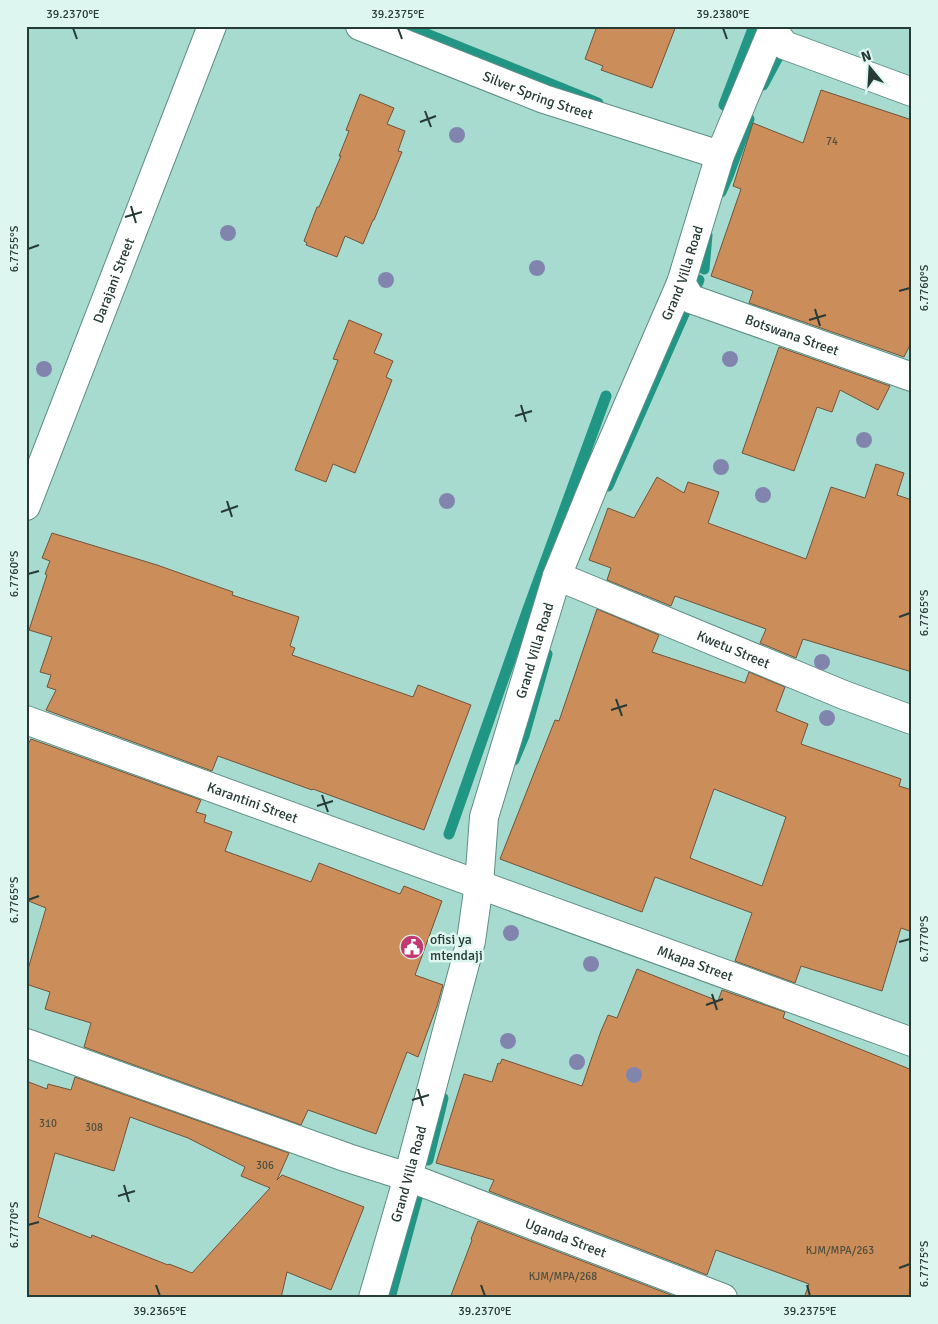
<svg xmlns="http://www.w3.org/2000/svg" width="938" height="1324" font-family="Signika,sans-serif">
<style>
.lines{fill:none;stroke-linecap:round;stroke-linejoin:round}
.stream{stroke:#229684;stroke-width:11}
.building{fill:#cb8d59;stroke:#72533a;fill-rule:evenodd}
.street-casing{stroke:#5d8e84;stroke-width:30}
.street{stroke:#fff;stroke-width:28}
.tree{fill:#8185ae}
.ticks{fill:none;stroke:#263a36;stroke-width:2}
.labels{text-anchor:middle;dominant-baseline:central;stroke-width:5;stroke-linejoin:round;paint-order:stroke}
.number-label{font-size:11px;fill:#4f4f3f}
.street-label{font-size:14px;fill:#263a36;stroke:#ddf6f0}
.poi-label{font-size:14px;fill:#263a36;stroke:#ddf6f0;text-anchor:start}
.neatline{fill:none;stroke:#263a36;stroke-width:2}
.ticks-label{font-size:12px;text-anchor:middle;fill:#263a36}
</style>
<rect width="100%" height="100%" fill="#a8dbd0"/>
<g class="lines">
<!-- stream -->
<g class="stream">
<polyline points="407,26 598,103"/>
<polyline points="763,85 785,44"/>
<polyline points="724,105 754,26"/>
<polyline points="721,192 728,176 749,119"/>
<polyline points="704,269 707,235"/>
<polyline points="608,486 699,280"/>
<polyline points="514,760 524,736 547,654"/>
<polyline points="449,834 528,609 606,396"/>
<polyline points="428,1160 443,1098"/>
<polyline points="390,1298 417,1198"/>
</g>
</g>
<!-- building -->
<g class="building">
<polygon points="597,26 676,26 652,88 601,70 603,66 585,59"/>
<polygon points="821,90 912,120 912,341 904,357 749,303 753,291 711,276 741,189 733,186 753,123 803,143"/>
<polygon points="360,94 394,108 387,124 405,131 398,151 402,152 374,220 373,220 363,244 345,236 337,257 306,245 307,243 304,241 317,207 319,207 341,156 339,156 349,131 346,130"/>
<polygon points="349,320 382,334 374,353 393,361 386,377 392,380 355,473 333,464 326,482 295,470 338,360 333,359"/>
<polygon points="779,347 890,386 878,410 840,390 832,412 817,407 794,471 742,453"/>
<polygon points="876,464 904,473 897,495 912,500 912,672 803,639 796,658 760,643 766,629 675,596 671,606 607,580 611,568 589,560 608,508 634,518 657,477 684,493 688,482 719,492 708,523 806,559 831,487 865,498"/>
<polygon points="52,533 157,565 233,592 232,595 299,617 290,646 295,648 292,655 413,697 418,685 471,705 424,830 313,789 312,790 218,756 212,771 46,710 56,690 47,687 51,675 40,672 52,637 29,630 47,575 45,574 50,561 42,558"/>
<path d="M597,609L659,635L652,652L745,683L749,672L785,687L776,711L808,724L801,744L901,779L899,786L912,790V932L901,928L882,991L801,966L795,983L735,961L752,913L655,877L642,912L500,859L555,720L559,721ZM714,789L786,817L762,886L690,858Z"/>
<polygon points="31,739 201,800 196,812 206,815 204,822 232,832 225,851 311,882 319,863 400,894 404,886 442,901 415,975 443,985 437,1006 418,1057 407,1052 376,1134 308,1110 301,1125 84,1047 91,1023 45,1009 50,992 26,984 26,976 46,908 26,900 26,748"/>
<polygon points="637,969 718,1001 722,990 785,1012 783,1018 912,1070 912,1298 804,1298 809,1284 716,1250 707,1275 489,1191 494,1180 436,1163 464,1074 492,1082 498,1063 500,1064 502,1059 582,1086 601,1031 608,1015 617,1018"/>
<path d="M75,1077L289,1153L277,1180L282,1175L364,1207L331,1290L287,1272L281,1298H26V1081L47,1089L48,1084L71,1090ZM130,1117L188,1138L245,1167L241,1176L270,1188L192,1273L169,1264L168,1265L92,1235L91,1238L38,1217L55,1153L114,1171Z"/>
<polygon points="478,1221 679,1298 450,1298 472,1240 471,1239"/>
</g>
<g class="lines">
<!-- street casing -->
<g class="street-casing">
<g id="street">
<path id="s1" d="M360,26L544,99L720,155"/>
<polyline points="773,29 784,45 912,92"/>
<path id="s2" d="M681,283L691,299L912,377"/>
<path id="s3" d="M26,506L212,26"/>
<path id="s4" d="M557,576L844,695L912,720"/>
<path id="s5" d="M26,720L912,1042"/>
<path id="s6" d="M26,1043L348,1158L408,1177L723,1298"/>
<path id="s7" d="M373,1298L408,1177L471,941L479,884L484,817L557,576L600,470L681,283L720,155L774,26"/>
</g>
</g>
<!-- street -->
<use href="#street" class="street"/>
</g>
<!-- trees -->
<g class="tree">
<circle cx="457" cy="135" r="8"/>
<circle cx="228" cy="233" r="8"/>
<circle cx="537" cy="268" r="8"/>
<circle cx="386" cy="280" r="8"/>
<circle cx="730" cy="359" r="8"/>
<circle cx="44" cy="369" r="8"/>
<circle cx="864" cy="440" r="8"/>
<circle cx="721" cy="467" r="8"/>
<circle cx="763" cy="495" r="8"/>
<circle cx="447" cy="501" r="8"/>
<circle cx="822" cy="662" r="8"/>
<circle cx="827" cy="718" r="8"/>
<circle cx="511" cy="933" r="8"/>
<circle cx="591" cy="964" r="8"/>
<circle cx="508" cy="1041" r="8"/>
<circle cx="577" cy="1062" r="8"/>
<circle cx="634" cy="1075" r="8"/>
</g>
<!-- ticks -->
<path class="ticks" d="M73,28L77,39M398,28L402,39M723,28L727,39M425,111L431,127M420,122L436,116M131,206L136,223M125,217L142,212M28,249L39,245M899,291L910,288M815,309L820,326M809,320L826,315M521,405L526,422M515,416L532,411M227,501L232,517M221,512L238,506M28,574L39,571M899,617L910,613M616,699L622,716M611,710L627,705M322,795L328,812M317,806L333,801M28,900L39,896M899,942L910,939M712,994L717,1010M706,1005L723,999M418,1089L423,1106M412,1100L429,1095M124,1185L129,1202M118,1196L135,1191M28,1225L39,1222M899,1268L910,1264M156,1285L160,1296M481,1285L485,1296M807,1285L810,1296"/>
<!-- icons -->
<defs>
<g id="civic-disc" transform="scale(1.25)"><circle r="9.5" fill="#c23871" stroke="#ddf6f0"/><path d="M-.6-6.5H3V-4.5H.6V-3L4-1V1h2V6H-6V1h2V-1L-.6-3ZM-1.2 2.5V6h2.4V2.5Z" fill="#fff"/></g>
</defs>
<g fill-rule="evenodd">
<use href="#civic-disc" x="412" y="947"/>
</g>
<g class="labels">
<!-- number labels -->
<g class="number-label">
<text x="832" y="141">74</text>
<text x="48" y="1123">310</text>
<text x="94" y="1127">308</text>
<text x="265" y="1165">306</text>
<text x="840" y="1250">KJM/MPA/263</text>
<text x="563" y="1276">KJM/MPA/268</text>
</g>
<!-- street labels -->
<g class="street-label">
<text stroke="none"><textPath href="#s1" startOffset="191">Silver Spring Street</textPath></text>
<text stroke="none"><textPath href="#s7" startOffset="1075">Grand Villa Road</textPath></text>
<text stroke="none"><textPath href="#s3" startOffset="242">Darajani Street</textPath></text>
<text stroke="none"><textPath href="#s2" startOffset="126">Botswana Street</textPath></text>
<text stroke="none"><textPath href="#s7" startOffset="669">Grand Villa Road</textPath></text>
<text stroke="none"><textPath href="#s4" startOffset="191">Kwetu Street</textPath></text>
<text stroke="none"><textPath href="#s5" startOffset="241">Karantini Street</textPath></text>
<text stroke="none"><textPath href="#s5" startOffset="712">Mkapa Street</textPath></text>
<text stroke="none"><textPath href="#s7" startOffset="129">Grand Villa Road</textPath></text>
<text stroke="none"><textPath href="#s6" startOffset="574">Uganda Street</textPath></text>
</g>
<!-- poi labels -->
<g class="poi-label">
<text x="430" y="939">ofisi ya<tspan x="430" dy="16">mtendaji</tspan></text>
</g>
</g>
<!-- border -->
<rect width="938" height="1324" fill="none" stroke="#ddf6f0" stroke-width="55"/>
<!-- north arrow -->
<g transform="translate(870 68) rotate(342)" stroke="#ddf6f0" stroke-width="4" paint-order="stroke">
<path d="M0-4L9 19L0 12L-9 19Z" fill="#263a36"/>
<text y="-8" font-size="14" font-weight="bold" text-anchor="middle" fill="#263a36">N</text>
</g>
<rect x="28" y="28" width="882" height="1268" class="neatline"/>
<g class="ticks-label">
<text x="73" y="18">39.2370°E</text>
<text x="398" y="18">39.2375°E</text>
<text x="723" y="18">39.2380°E</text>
<text transform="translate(14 249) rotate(-90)" y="4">6.7755°S</text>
<text transform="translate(924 288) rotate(-90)" y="4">6.7760°S</text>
<text transform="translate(14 574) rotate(-90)" y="4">6.7760°S</text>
<text transform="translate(924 613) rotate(-90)" y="4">6.7765°S</text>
<text transform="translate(14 900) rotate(-90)" y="4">6.7765°S</text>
<text transform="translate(924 939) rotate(-90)" y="4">6.7770°S</text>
<text transform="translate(14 1225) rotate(-90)" y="4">6.7770°S</text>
<text transform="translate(924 1264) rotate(-90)" y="4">6.7775°S</text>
<text x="160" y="1315">39.2365°E</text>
<text x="485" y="1315">39.2370°E</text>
<text x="810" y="1315">39.2375°E</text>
</g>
</svg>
